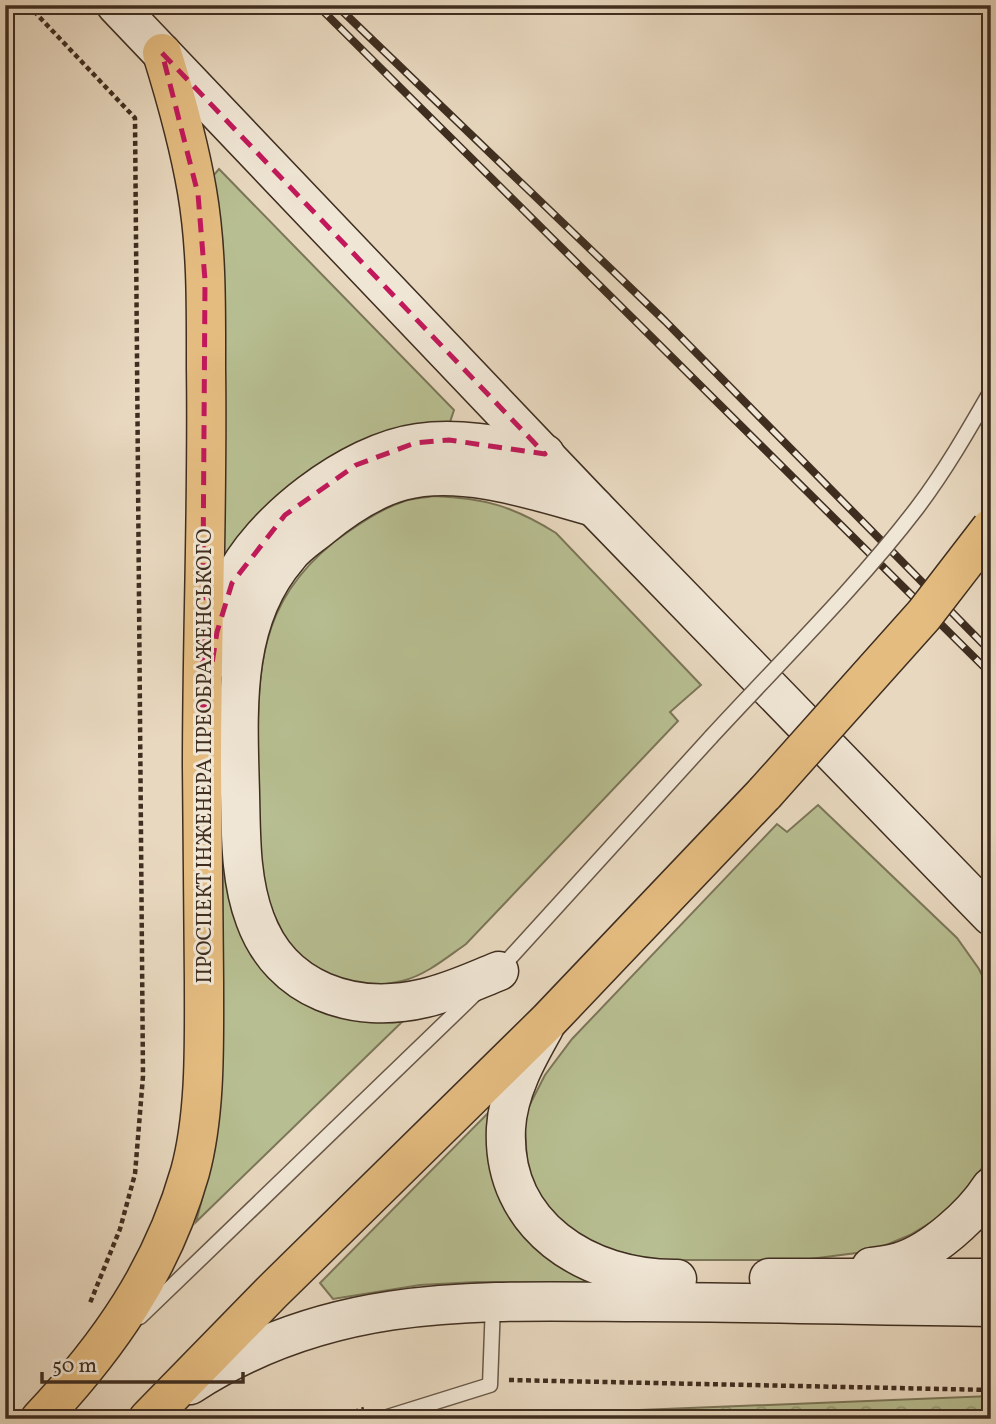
<svg xmlns="http://www.w3.org/2000/svg" width="996" height="1424" font-family="Vollkorn,serif">
<style>
.grass{fill:#b7be91;stroke:#7b7658;stroke-width:2}
.park{fill:url(#park-crowns);stroke:#7b7658;stroke-width:2}
.lines{fill:none;stroke-linecap:round;stroke-linejoin:round}
.lane-casing{stroke:#695848;stroke-width:17}
.secondary-casing{stroke:#3f2e20;stroke-width:41}
.primary-casing{stroke:#3f2e20;stroke-width:41}
.path{stroke:#3f2e20;stroke-width:4.5;stroke-dasharray:5 3.5;stroke-linecap:butt}
.lane{stroke:#f0e6d5;stroke-width:14}
.secondary{stroke:#f0e6d5;stroke-width:38}
.primary{stroke:#e4bc80;stroke-width:38}
.rail-casing{stroke:#3f2e20;stroke-width:8}
.rail{stroke:#f0e6d5;stroke-width:5;stroke-dasharray:16;stroke-linecap:butt}
.lane-bridge-casing{stroke:#695848;stroke-width:17;stroke-linecap:butt}
.primary-bridge-casing{stroke:#3f2e20;stroke-width:41;stroke-linecap:butt}
.lane-bridge{stroke:#f0e6d5;stroke-width:14}
.primary-bridge{stroke:#e4bc80;stroke-width:38}
.marked{fill:none;stroke:#c2185b;stroke-width:5;stroke-dasharray:14 9;stroke-linejoin:round}
.labels{text-anchor:middle;dominant-baseline:central;stroke-width:6;stroke-linejoin:round;paint-order:stroke}
.street-label{font-size:21px;fill:#3f2e20;stroke:#f0e6d5}
</style>
<defs>
<pattern id="park-crowns" width="20" height="18" patternUnits="userSpaceOnUse" patternTransform="scale(1.75)"><rect width="20" height="18" fill="#b7be91"/><path d="M2 6a3 3 0 1 1 6 0M12 15a3 3 0 1 1 6 0" fill="none" stroke="#969b76"/></pattern>
</defs>
<rect width="100%" height="100%" fill="#e8d8bf"/>
<filter id="stains"><feTurbulence type="fractalNoise" baseFrequency=".00286" numOctaves="4"/><feColorMatrix values="0 0 0 0 .2 0 0 0 0 .09 0 0 0 0 .02 0 0 0 .5 -.17"/></filter>
<radialGradient id="worn" r=".72"><stop offset=".6" stop-color="#630" stop-opacity="0"/><stop offset="1" stop-color="#630" stop-opacity=".3"/></radialGradient>
<!-- grass -->
<g class="grass">
<polygon points="219,169 454,410 449,425 222,572 223,246 213,176"/>
<path d="M434,496C484,498 513,506 556,533L701,685L670,712L678,721L466,944C446,958 426,975 402,981C364,991 310,977 288,943C283,935 280,926 276,919C271,910 265,900 263,890C256,853 258,815 258,778C258,682 252,608 334,542C354,527 378,510 402,502C412,498 424,498 434,496Z"/>
<polygon points="818,805 957,938 979,969 991,994 991,1149 986,1162 966,1192 943,1215 910,1235 872,1251 802,1260 651,1260 589,1244 562,1225 540,1200 528,1174 524,1116 545,1075 572,1039 777,824 787,832"/>
<polygon points="226,865 246,939 405,1019 196,1222 208,1176 221,866"/>
<polygon points="492,1109 490,1142 604,1283 477,1282 420,1285 333,1299 320,1283"/>
</g>
<!-- park -->
<polygon class="park" points="991,1396 991,1419 514,1419 515,1415"/>
<g class="lines">
<!-- lane casing -->
<g class="lane-casing">
<g id="lane">
<polyline points="500,969 711,737"/>
<polyline points="140,1317 476,993"/>
<polyline points="381,1419 490,1385 493,1303"/>
</g>
</g>
<!-- secondary casing -->
<g class="secondary-casing">
<g id="secondary">
<polyline points="116,5 594,507 991,916"/>
<path d="M211,661C216,636 221,608 231,584C259,522 351,452 418,443C461,437 503,446 545,454"/>
<path d="M499,971C474,981 451,992 425,998C354,1015 281,991 255,919C240,879 241,835 240,794C238,712 231,622 288,556C296,545 309,537 320,528C343,509 373,489 402,481C461,465 537,491 594,507"/>
<path d="M544,1028C527,1058 508,1092 506,1128C501,1226 587,1280 677,1279"/>
<path d="M871,1267C880,1266 890,1265 899,1262C931,1253 973,1215 991,1187"/>
<polyline points="769,1278 991,1278"/>
<path d="M190,1385C333,1292 478,1301 641,1302C757,1302 874,1306 991,1307"/>
</g>
</g>
<!-- primary casing -->
<g class="primary-casing">
<g id="primary">
<path d="M40,1419C109,1346 162,1270 190,1172C206,1113 204,1042 204,981C203,909 203,838 202,767C202,634 208,501 206,368C206,309 207,249 197,191C189,144 176,98 162,53"/>
<polyline points="148,1419 272,1292 548,1021 765,793"/>
</g>
</g>
<!-- path -->
<g class="path">
<polyline points="28,5 135,118 143,1076 135,1174 120,1229 90,1303"/>
<polyline points="509,1380 991,1390"/>
<polyline points="329,1419 364,1409"/>
</g>
<!-- lane -->
<use href="#lane" class="lane"/>
<!-- secondary -->
<use href="#secondary" class="secondary"/>
<!-- primary -->
<use href="#primary" class="primary"/>
<!-- rail casing -->
<g class="rail-casing">
<g id="rail">
<polyline points="317,5 991,674"/>
<polyline points="336,5 665,321 991,652"/>
</g>
</g>
<!-- rail -->
<use href="#rail" class="rail"/>
<!-- lane-bridge casing -->
<g class="lane-bridge-casing">
<path id="lane-bridge" d="M711,737C780,662 855,589 917,508C945,471 968,431 991,391"/>
</g>
<!-- primary-bridge casing -->
<g class="primary-bridge-casing">
<polyline id="primary-bridge" points="765,793 924,615 991,528"/>
</g>
<!-- lane-bridge -->
<use href="#lane-bridge" class="lane-bridge"/>
<!-- primary-bridge -->
<use href="#primary-bridge" class="primary-bridge"/>
</g>
<!-- marked area -->
<path class="marked" d="M162,53L545,454L449,440L415,443L356,465L285,515L232,583L217,632L202,727L205,280L198,194Z"/>
<g class="labels">
<!-- street labels -->
<g class="street-label">
<text transform="translate(205 756) rotate(-90)">ПРОСПЕКТ ІНЖЕНЕРА ПРЕОБРАЖЕНСЬКОГО</text>
</g>
</g>
<!-- margin -->
<rect width="996" height="1424" fill="none" stroke="#e8d8bf" stroke-width="28"/>
<rect x="7" y="7" width="982" height="1410" fill="none" stroke="#3f2e20" stroke-width="3.5"/>
<rect x="14" y="14" width="968" height="1396" fill="none" stroke="#3f2e20" stroke-width="2"/>
<!-- scale -->
<path d="M42 1372v10h201v-10" fill="none" stroke="#3f2e20" stroke-width="3.5"/>
<text x="52" y="1372" font-size="21" fill="#3f2e20" stroke="#f0e6d5" stroke-width="5" paint-order="stroke">50 m</text>
<rect width="100%" height="100%" filter="url(#stains)"/>
<rect width="100%" height="100%" fill="url(#worn)"/>
</svg>
